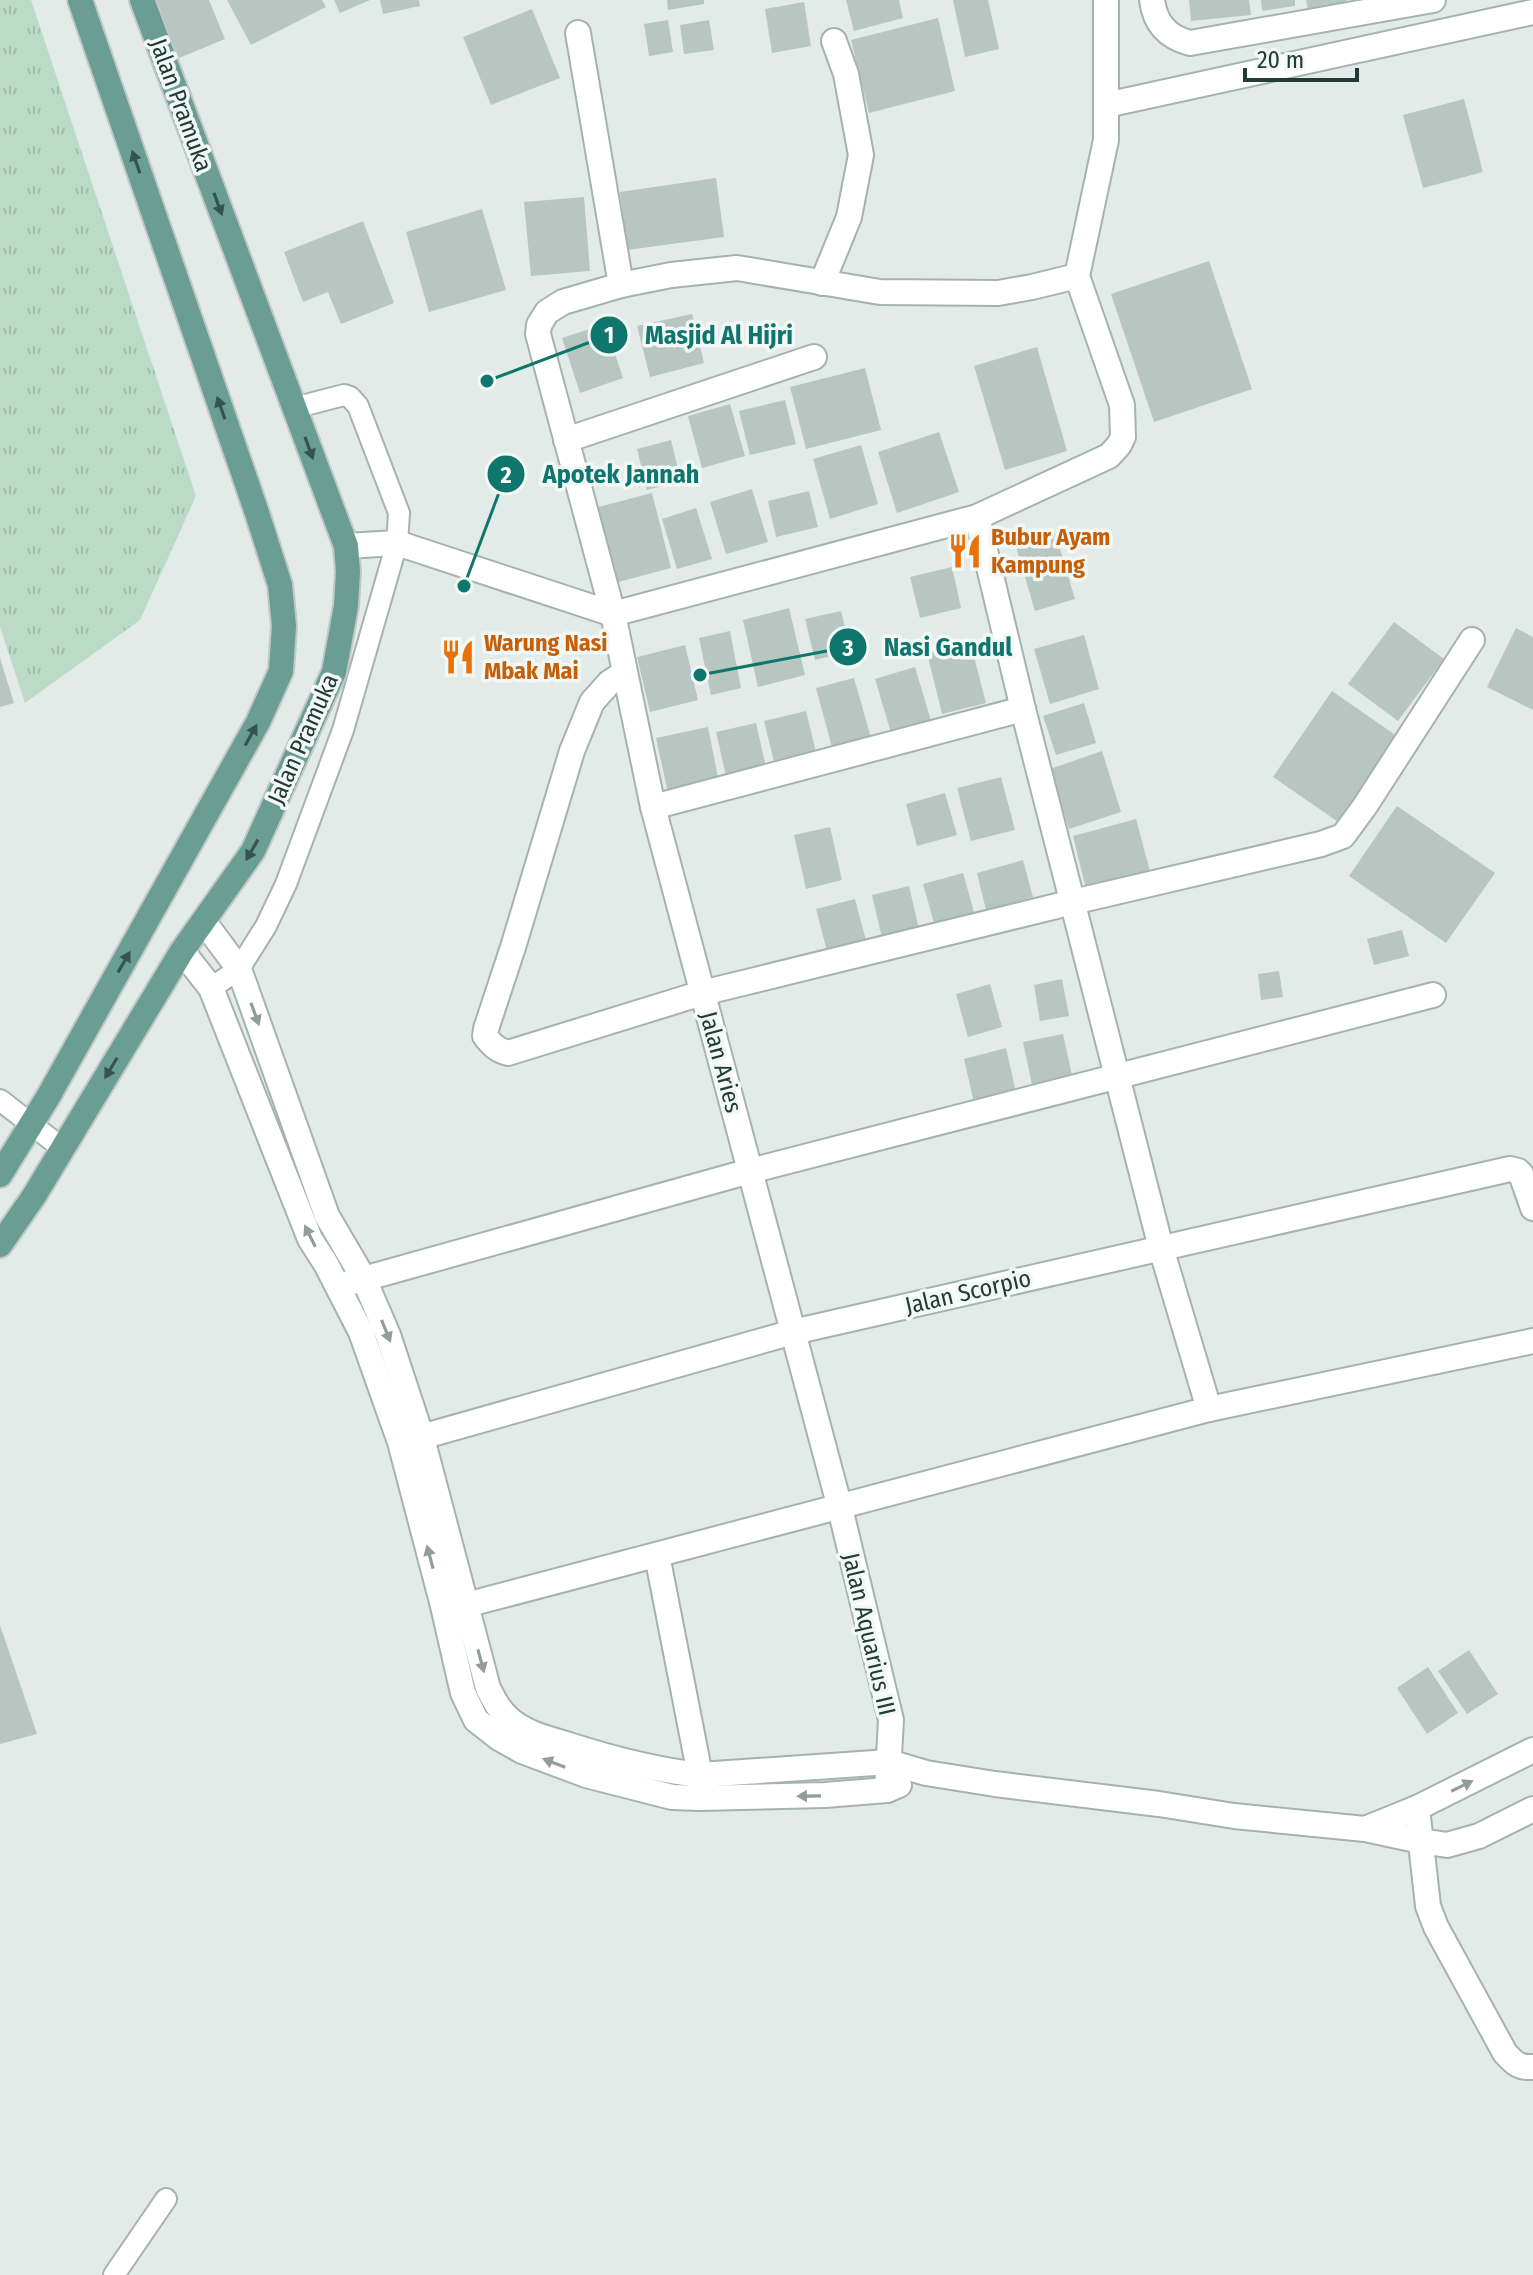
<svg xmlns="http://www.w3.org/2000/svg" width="1533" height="2275" font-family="'Fira Sans Condensed',sans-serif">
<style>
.grass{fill:url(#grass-tufts)}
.building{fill:#b8c6c1}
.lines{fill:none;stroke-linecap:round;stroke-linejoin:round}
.lane-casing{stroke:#a5b3af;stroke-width:24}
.street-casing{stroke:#a5b3af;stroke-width:28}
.primary-casing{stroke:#c1c8c7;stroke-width:28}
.lane{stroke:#fff;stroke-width:20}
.street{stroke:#fff;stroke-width:24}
.primary{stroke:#6a9e94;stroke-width:24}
.oneway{fill:#35544e}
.oneway2{fill:#919d9a}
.labels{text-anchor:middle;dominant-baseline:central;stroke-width:7;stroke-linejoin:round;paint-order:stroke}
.street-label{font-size:24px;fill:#233b36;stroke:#f2f8f6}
.food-label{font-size:24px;font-weight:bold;fill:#c56008;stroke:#f2f8f6;text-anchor:start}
.leader{fill:none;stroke:#0f766e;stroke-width:3}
.callout-dot{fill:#0f766e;stroke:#f2f8f6;stroke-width:3}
.mark-label{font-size:24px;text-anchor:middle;font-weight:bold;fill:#fff}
.callout-label{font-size:26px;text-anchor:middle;font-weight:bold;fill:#0f766e;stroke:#f2f8f6;stroke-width:7;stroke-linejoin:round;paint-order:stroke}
</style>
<defs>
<pattern id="grass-tufts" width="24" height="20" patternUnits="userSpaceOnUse" patternTransform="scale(2)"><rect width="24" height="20" fill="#bcdbc7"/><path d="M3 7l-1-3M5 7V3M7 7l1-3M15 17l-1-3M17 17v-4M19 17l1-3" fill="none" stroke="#a1bdac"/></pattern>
</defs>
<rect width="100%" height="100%" fill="#e2ebe8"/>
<!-- grass -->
<polygon class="grass" points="0,0 31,0 196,496 140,620 25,703 0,627"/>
<!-- building -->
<g class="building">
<polygon points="155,0 209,0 225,39 179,58"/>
<polygon points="227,0 322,0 326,7 251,45"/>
<polygon points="334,0 370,0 340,13"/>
<polygon points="380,0 419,0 420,6 383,14"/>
<polygon points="667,0 704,0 704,4 668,10"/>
<polygon points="846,0 899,0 903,18 854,31"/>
<polygon points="953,0 988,0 999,49 965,57"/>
<polygon points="1189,0 1249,0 1251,15 1191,21"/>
<polygon points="1261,0 1295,0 1295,6 1262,11"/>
<polygon points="1306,0 1347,0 1347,1 1308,10"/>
<polygon points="804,2 811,46 772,53 765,9"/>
<polygon points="532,9 560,78 491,105 463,37"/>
<polygon points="938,18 955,91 869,113 851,40"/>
<polygon points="668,20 673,52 649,56 644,24"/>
<polygon points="709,20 714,50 684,54 680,25"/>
<polygon points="1464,99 1483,172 1423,188 1403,115"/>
<polygon points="716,178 724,237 627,250 620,192"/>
<polygon points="584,197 590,271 531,276 524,202"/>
<polygon points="482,209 506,290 429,312 406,232"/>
<polygon points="363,221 394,303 341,324 328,292 303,302 284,252"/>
<polygon points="1209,261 1252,389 1154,422 1111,294"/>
<polygon points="692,314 704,363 650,377 637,326"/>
<polygon points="605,324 623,378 580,393 562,338"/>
<polygon points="1037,347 1067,451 1005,470 974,366"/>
<polygon points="865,368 881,430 806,449 790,387"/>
<polygon points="785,400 796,444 750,455 739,411"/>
<polygon points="730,404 745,456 702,468 688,416"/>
<polygon points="939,432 959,492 897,513 878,452"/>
<polygon points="671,440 681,481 647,490 637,449"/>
<polygon points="861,445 878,504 830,519 813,459"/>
<polygon points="752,489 768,542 726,554 710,502"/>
<polygon points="809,491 818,527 776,537 768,501"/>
<polygon points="652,493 671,568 607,585 587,510"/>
<polygon points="696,508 712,559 677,569 662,519"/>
<polygon points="1055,532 1075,599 1035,611 1015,543"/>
<polygon points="952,567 961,608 920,618 910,577"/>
<polygon points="789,608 805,675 758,687 743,620"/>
<polygon points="841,611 851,651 815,660 805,619"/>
<polygon points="1394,622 1444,659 1398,721 1348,684"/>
<polygon points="1516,628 1533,637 1533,710 1487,687"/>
<polygon points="730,631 741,688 711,695 699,638"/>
<polygon points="1084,635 1099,689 1050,704 1034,649"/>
<polygon points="970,641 986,703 942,714 927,653"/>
<polygon points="685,645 698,700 650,712 637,657"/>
<polygon points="0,658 14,703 0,707"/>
<polygon points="915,667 932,724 892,736 875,679"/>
<polygon points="854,678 872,741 833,751 816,688"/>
<polygon points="1332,691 1404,741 1344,826 1273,777"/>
<polygon points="1084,703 1096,743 1056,755 1043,716"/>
<polygon points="806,711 818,760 776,770 764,721"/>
<polygon points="756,723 766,767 726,776 716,732"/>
<polygon points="708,727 719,782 668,793 656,738"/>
<polygon points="1102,751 1121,812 1069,829 1050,769"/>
<polygon points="1001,777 1015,830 971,841 957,788"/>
<polygon points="945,793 957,835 917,846 906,804"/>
<polygon points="1397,806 1495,873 1446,943 1349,876"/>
<polygon points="1136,819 1151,875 1087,893 1073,836"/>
<polygon points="830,827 842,880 806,889 794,835"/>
<polygon points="1023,860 1033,897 986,910 977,873"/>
<polygon points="963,873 974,912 934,923 923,884"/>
<polygon points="909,886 919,929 882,938 872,895"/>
<polygon points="855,899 868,948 829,959 816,909"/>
<polygon points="1402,930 1409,956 1374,965 1367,939"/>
<polygon points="1279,971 1283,997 1261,1000 1258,974"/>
<polygon points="1062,979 1069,1016 1040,1021 1034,985"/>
<polygon points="990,984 1002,1027 968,1037 956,994"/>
<polygon points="1063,1034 1074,1085 1034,1094 1023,1042"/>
<polygon points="1006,1048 1017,1097 975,1107 964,1059"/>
<polygon points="0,1625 37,1734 0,1744"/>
<polygon points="1469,1650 1498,1694 1467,1714 1438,1671"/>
<polygon points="1428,1667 1458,1713 1427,1734 1397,1688"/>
</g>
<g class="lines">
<!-- lane casing -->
<g class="lane-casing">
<g id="lane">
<polyline points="211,988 239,969 266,926 286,884 343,730 397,543 399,513 358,406 350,397 344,395 294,408"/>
<polyline points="0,1100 62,1148"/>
<polyline points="114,2275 166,2199"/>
</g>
</g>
<!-- street casing -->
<g class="street-casing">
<g id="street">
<path d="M1152,0C1155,23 1167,37 1190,43L1433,0"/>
<polyline points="578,33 621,285"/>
<polyline points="1106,105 1533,12"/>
<polyline points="822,283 849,217 861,155 846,74 834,41"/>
<polyline points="566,440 814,357"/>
<polyline points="977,517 1023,709 1161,1248 1209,1409"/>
<polyline points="346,546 397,543 613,614 977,517 1109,456 1119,445 1123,437 1122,405 1077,276 1106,140 1106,0"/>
<path d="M624,673L609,683L592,702L572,751L514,944L486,1029L485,1036C492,1045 497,1050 508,1053L702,993L1073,902L1321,844L1343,836L1365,806L1472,640"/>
<polyline points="653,807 1023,709"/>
<path d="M204,922L239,969L327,1216L364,1279L388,1335L422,1438L488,1688C494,1700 499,1710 509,1719C525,1733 546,1738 566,1744C609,1758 654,1770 700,1775L889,1762L926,1773L995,1784L1159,1804L1234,1816L1365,1829L1421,1841L1447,1845L1479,1836L1533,1809"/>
<polyline points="182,951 211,988 310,1239 326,1264 361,1332 400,1442 443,1606 463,1693 476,1720 499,1738 522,1751 586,1775 672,1797 700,1798 825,1795 887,1790 899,1785"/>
<polyline points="349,1283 750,1171 1433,995"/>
<polyline points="407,1441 793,1332 1510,1169 1518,1171 1521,1174 1533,1208"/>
<polyline points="657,1555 700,1775 700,1789"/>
<polyline points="452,1605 466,1605 1209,1409 1533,1341"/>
<polyline points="887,1790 891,1720 840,1508 653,807 613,614 538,334 539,325 547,312 563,302 621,285 671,275 737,268 880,292 998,293 1032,287 1077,276"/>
<path d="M1417,1808L1428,1906L1436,1927L1505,2053C1514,2063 1519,2068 1533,2067"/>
<polyline points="1365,1829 1417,1808 1533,1750"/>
</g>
</g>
<!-- primary casing -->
<g class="primary-casing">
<g id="primary">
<polyline points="0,1175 48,1097 258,722 281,671 284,626 280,585 257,513 80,0"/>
<polyline points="0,1245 34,1196 182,951 253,851 334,672 346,606 348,572 346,546 142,0"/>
</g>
</g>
<!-- lane -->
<use href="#lane" class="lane"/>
<!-- street -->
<use href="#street" class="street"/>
<!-- primary -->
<use href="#primary" class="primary"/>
</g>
<!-- one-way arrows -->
<defs><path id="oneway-solid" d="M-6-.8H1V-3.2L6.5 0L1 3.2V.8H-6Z" transform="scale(2)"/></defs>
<g class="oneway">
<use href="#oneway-solid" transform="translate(136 162) rotate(-109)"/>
<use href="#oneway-solid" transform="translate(218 204) rotate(70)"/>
<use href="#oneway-solid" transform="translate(221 408) rotate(-109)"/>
<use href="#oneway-solid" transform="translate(309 448) rotate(70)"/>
<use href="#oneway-solid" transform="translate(251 735) rotate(-61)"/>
<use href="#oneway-solid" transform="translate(252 850) rotate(120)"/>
<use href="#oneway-solid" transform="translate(124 962) rotate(-60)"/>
<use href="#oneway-solid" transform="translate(111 1068) rotate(121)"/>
</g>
<g class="oneway2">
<use href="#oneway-solid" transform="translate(255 1014) rotate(70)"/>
<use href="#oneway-solid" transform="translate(310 1236) rotate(-116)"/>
<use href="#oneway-solid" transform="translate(386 1331) rotate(68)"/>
<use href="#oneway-solid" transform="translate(430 1557) rotate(-105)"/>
<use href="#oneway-solid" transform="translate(481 1661) rotate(75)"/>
<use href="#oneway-solid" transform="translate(554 1763) rotate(-159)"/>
<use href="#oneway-solid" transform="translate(1462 1786) rotate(-26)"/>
<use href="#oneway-solid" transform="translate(809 1796) rotate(179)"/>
</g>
<!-- icons -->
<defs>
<g id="restaurant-bare" transform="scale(2.76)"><path d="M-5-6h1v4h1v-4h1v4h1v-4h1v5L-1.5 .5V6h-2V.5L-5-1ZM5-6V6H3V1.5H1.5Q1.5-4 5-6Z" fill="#e8710a" stroke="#f2f8f6" stroke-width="2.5" paint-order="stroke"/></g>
</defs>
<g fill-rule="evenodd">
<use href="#restaurant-bare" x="965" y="551"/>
<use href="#restaurant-bare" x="458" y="657"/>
</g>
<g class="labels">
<!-- street labels -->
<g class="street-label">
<text transform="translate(181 105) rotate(70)">Jalan Pramuka</text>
<text transform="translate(303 739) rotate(-66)">Jalan Pramuka</text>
<text transform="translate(721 1062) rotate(75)">Jalan Aries</text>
<text transform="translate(968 1292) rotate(-13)">Jalan Scorpio</text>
<text transform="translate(869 1634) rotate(77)">Jalan Aquarius III</text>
</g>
<!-- food labels -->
<g class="food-label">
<text x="991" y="537">Bubur Ayam<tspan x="991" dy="28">Kampung</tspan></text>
<text x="484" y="643">Warung Nasi<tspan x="484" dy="28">Mbak Mai</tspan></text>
</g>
</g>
<!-- callouts -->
<path class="leader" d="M487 381L609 335M464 586L506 474M700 675L848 647"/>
<g class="callout-dot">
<circle cx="487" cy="381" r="8"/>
<circle cx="464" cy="586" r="8"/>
<circle cx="700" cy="675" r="8"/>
<circle cx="609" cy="335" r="20"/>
<circle cx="506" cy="474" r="20"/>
<circle cx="848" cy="647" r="20"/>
</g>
<g class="mark-label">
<text x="609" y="343">1</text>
<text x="506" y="483">2</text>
<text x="848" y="656">3</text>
</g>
<g class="callout-label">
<text x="719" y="344">Masjid Al Hijri</text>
<text x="621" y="483">Apotek Jannah</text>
<text x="948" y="656">Nasi Gandul</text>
</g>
<!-- scale -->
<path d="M1245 68v12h112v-12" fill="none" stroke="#233b36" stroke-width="4"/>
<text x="1257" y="68" font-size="24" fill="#233b36" stroke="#f2f8f6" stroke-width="6" paint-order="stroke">20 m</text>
</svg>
